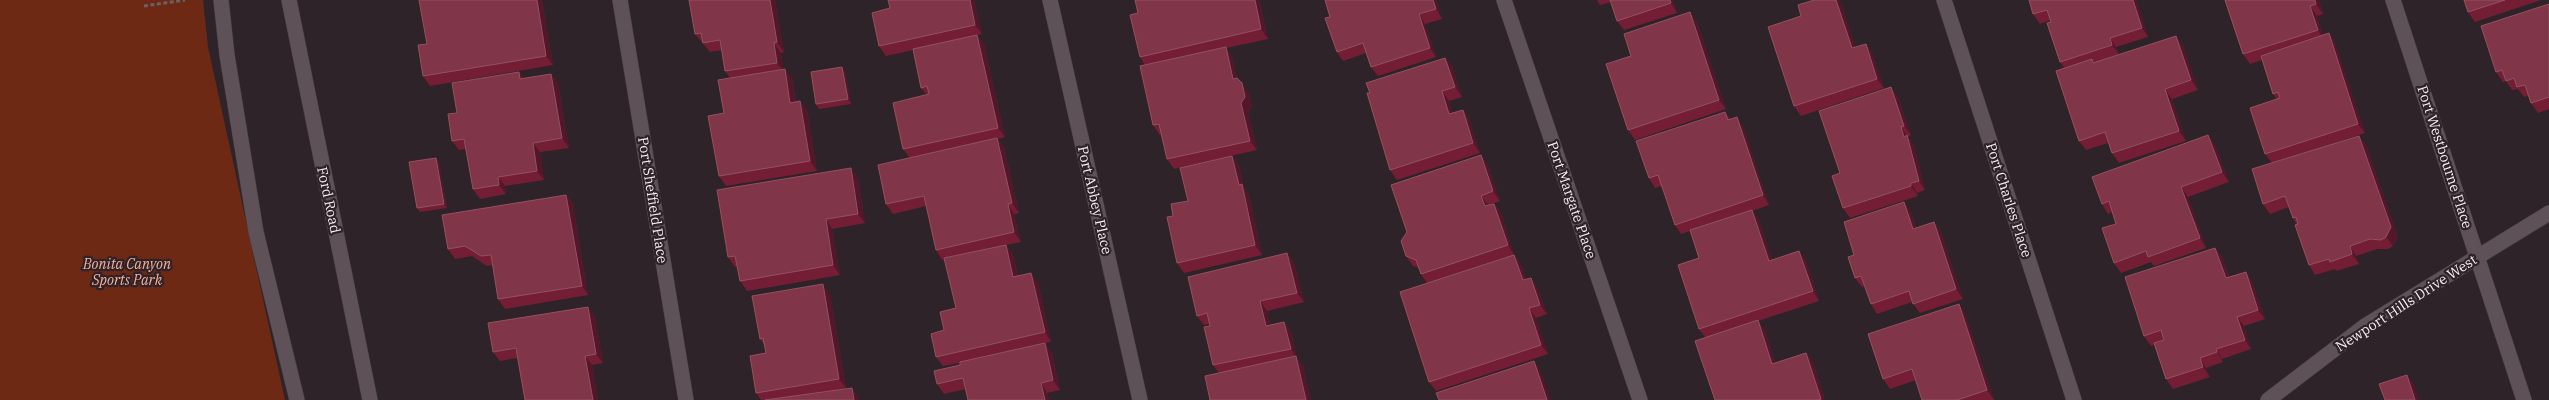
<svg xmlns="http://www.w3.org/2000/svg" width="2549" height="400" font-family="'IBM Plex Serif',serif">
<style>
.green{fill:#6d2913}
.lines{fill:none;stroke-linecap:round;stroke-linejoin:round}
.street-casing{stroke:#473e42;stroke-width:16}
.secondary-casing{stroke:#473e42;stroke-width:16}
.path{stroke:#6b6166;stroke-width:3;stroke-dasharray:4 2.5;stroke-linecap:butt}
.street{stroke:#5e5157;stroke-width:15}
.secondary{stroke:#5e5157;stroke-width:15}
.wall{fill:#741e35}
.shaded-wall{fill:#521728}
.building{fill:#813549;stroke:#935163}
.labels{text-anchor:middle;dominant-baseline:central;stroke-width:4.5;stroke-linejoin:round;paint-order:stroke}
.street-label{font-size:14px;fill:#f4ecf0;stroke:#2e2329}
.park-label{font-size:14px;font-style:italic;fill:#f8af99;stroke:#2e2329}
</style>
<rect width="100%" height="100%" fill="#2e2329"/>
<!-- green -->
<polygon class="green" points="0,0 203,0 208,47 285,400 0,400"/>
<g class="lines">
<!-- street casing -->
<g class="street-casing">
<g id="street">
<polyline points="620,0 686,400"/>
<polyline points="1050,0 1140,400"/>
<polyline points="1504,0 1640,400"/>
<polyline points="1944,0 2074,400"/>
<polyline points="2393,0 2524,400"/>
</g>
</g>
<!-- secondary casing -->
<g class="secondary-casing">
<g id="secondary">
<polyline points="221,0 227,55 256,232 297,400"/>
<polyline points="289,0 370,400"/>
<polyline points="2268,400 2365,326 2549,213"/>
</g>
</g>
<!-- path -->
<polyline class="path" points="144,6 185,0"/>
<!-- street -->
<use href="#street" class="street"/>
<!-- secondary -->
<use href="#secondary" class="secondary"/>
</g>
<!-- wall -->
<g class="wall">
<polygon points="542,0 553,65 430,86 423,76 427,44"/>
<polygon points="775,0 784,52 781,53 783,69 792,78 796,102 800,101 807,110 817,171 726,186 719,176 724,113 730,78 725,71 722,50 710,52 695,34"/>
<polygon points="974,0 982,34 977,35 984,44 1005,137 998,139 1004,147 1019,213 1014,214 1021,242 1006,245 1013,254 1018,276 1031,273 1038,283 1051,342 1045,343 1052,353 1060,390 1047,393 1049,400 968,400 966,389 944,394 937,384 960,365 960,363 943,366 936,357 944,330 956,308 945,259 942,260 936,250 926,206 893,214 886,204 910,158 903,149 927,95 921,88 913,50 886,56 879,46"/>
<polygon points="1326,0 1436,0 1442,19 1425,24 1436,57 1378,76 1371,67 1366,53 1343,61 1337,52"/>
<polygon points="1597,0 1673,0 1677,13 1624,30 1617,21 1611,2 1600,5"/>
<polygon points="1814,0 1838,0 1841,3 1855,47 1866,44 1872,53 1884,88 1801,116 1794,106 1801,16"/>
<polygon points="2029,0 2136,0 2137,2 2148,37 2116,47 2119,54 2094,63 2176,36 2183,46 2198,90 2172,99 2186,141 2119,163 2112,153 2108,143 2086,150 2079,141 2065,69 2060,62 2050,20 2040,24 2033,14"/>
<polygon points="2225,0 2319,0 2323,14 2317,16 2323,35 2329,33 2335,43 2365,133 2331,144 2359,136 2366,145 2398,237 2393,246 2388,249 2377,249 2356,256 2359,264 2336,271 2335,269 2315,275 2309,265 2297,225 2293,218 2289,207 2270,214 2263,204 2272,163 2265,154 2277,99 2273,94 2262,60 2250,64 2243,54"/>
<polygon points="2464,0 2541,0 2475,22 2468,12"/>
<polygon points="1260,3 1268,39 1226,48 1232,57 1237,79 1249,93 1252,107 1248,113 1257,150 1174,169 1167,159 1161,135 1160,135 1153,125 1145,65 1140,57 1138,13"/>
<polygon points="2549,4 2549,109 2538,113 2531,103 2528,96 2524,97 2518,89 2512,90 2506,81 2503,82 2496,72"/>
<polygon points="1697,22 1726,109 1635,140 1628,130 1631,56"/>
<polygon points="1445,58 1452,67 1462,97 1449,101 1452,113 1463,110 1469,119 1480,153 1397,180 1390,170 1370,93"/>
<polygon points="845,71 851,104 819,109 816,104"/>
<polygon points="519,72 524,78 551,74 558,83 569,148 540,152 544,180 505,186 506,194 480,199 473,189 466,149 459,150 452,141 457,113"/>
<polygon points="1898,97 1911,135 1908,137 1914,145 1925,190 1917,193 1918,196 1850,218 1843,208 1840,173"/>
<polygon points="1725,112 1730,119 1743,126 1769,205 1752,211 1759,220 1772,260 1799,251 1806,261 1819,301 1758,321 1765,330 1775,363 1806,353 1813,362 1825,400 1715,400 1705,337 1699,329 1699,258 1690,231 1681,234 1675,225 1662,186 1655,188 1649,178"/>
<polygon points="2208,135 2215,145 2229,182 2188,197 2206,248 2154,266 2151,262 2121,273 2114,263 2116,224 2112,212 2108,214 2102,204"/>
<polygon points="1481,155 1488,165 1500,201 1488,206 1494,204 1501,213 1514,255 1521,264 1526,279 1537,287 1547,314 1536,318 1548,354 1436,391 1429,382 1427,283 1421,274 1419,268 1413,266 1406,256 1407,232"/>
<polygon points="1232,156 1239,166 1244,188 1249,194 1262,255 1184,273 1177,263 1173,216"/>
<polygon points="436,158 439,163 447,208 420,212 417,208"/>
<polygon points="858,178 865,223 832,229 840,275 747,291 740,281 737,266 735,267 728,257"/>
<polygon points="566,195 573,204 588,295 505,309 498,299 493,265 487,266 472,256 455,259 448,249"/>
<polygon points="1904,202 1911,212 1916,228 1934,222 1941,232 1963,299 1920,313 1912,302 1877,314 1871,304 1865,286 1862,287 1855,278 1854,255"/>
<polygon points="2215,248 2222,257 2229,277 2246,272 2252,282 2265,319 2244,326 2251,349 2222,359 2223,362 2206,368 2210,377 2173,389 2166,379 2155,344 2151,346 2144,336"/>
<polygon points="1287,253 1294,263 1304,302 1267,311 1270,325 1284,322 1291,332 1297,358 1303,366 1311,400 1210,400 1219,373 1213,365 1210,324 1204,325 1197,316"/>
<polygon points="830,294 846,388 831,391 852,388 858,398 859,400 761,400 756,393 766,353 765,346 760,339"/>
<polygon points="1959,304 1965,314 1994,400 1922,400 1916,380 1890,389 1883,379"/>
<polygon points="595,316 603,363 592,365 598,400 525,400 517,358 500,361 493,352"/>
</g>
<!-- shaded-wall -->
<g class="shaded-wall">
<polygon points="537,0 542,0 553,65 546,56"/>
<polygon points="770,0 775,0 784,52 777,42"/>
<polygon points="970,0 974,0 982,34 975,25"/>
<polygon points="1255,0 1258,0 1260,3 1268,39 1261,29"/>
<polygon points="1433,0 1436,0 1442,19 1436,9"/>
<polygon points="1670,0 1673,0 1677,13 1671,3"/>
<polygon points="1836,0 1838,0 1841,3 1859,58 1852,48"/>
<polygon points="2133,0 2136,0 2137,2 2148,37 2142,28"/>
<polygon points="2315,0 2319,0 2323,14 2316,4"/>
<polygon points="2310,6 2317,16 2324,40 2318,30"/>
<polygon points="1690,12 1697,22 1726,109 1719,100"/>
<polygon points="1419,14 1425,24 1436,57 1430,48"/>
<polygon points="2329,33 2335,43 2365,133 2358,124"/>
<polygon points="977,35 984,44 1005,137 998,128"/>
<polygon points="2176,36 2183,46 2198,90 2191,80"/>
<polygon points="2110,38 2116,47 2119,54 2112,45"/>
<polygon points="774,43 781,53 784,72 777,63"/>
<polygon points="1866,44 1872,53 1884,88 1877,79"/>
<polygon points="1226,47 1232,57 1239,89 1233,79"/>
<polygon points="1445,58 1452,67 1462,97 1455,87"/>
<polygon points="842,67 845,71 851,104 848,99"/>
<polygon points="785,69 792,78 797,112 790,103"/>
<polygon points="519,72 526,81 520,79"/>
<polygon points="551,74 558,83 569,148 562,138"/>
<polygon points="1242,83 1249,93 1252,107 1248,113 1257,150 1250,141 1241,103"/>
<polygon points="1891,87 1898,97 1911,135 1904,126"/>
<polygon points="2165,89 2172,99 2186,141 2179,131"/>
<polygon points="1442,91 1449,101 1456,124 1449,114"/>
<polygon points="800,101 807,110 817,171 810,161"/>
<polygon points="1463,110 1469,119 1480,153 1473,143"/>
<polygon points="1737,117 1743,126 1769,205 1763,195"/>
<polygon points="1901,127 1914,145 1925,190 1919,181"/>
<polygon points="2208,135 2215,145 2229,182 2222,172"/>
<polygon points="2359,136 2366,145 2398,237 2393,246 2386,237"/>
<polygon points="997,138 1004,147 1019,213 1012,203"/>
<polygon points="533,143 540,152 544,180 537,171"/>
<polygon points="1481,155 1488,165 1500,201 1493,191"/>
<polygon points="1232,156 1239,166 1244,188 1249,194 1262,255 1255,245"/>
<polygon points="436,158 439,163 447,208 444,204"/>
<polygon points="851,168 858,178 865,223 858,214"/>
<polygon points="498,177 505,186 506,194 499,185"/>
<polygon points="1911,183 1917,193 1918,196 1911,186"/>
<polygon points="2181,187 2188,197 2206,248 2200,238"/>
<polygon points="566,195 573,204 588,295 582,286"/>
<polygon points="1481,196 1488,205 1485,206"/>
<polygon points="1904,202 1911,212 1919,239 1913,229"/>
<polygon points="1008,204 1014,214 1021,242 1014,232"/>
<polygon points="1494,204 1501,213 1514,255 1508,245"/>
<polygon points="1752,210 1759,220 1776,271 1769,261"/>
<polygon points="826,219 832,229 840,275 833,265"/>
<polygon points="1934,222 1941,232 1963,299 1956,289"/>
<polygon points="1006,245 1013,254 1020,287 1013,277"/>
<polygon points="2350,246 2356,256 2359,264 2352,254"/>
<polygon points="2215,248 2222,257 2232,288 2226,278"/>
<polygon points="1799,251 1806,261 1819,301 1813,291"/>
<polygon points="1287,253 1294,263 1304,302 1297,293"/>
<polygon points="1514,255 1521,264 1529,290 1523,280"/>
<polygon points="2246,272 2252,282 2265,319 2258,310"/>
<polygon points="1031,273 1038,283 1051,342 1045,332"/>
<polygon points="1531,278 1537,287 1547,314 1540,305"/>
<polygon points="823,284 830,294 846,388 839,379"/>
<polygon points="1260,301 1267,311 1273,336 1266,326"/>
<polygon points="1959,304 1965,314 1994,400 1987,390"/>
<polygon points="588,307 595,316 603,363 596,354"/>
<polygon points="1529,308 1536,318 1548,354 1541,345"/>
<polygon points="2237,317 2244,326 2251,349 2245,340"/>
<polygon points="1758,320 1765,330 1779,374 1772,364"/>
<polygon points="1284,322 1291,332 1297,358 1303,366 1311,400 1306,400 1296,357 1291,349"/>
<polygon points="1045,343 1052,353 1060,390 1053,380"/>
<polygon points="2216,349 2222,359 2223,362 2217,352"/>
<polygon points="1806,353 1813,362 1825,400 1822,400 1821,399"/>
<polygon points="585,356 592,365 598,400 593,400"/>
<polygon points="2200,358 2206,368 2210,377 2203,367"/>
<polygon points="1534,361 1541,371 1551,400 1547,400"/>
<polygon points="2407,375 2414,384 2419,400 2415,400"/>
<polygon points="1041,383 1047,393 1049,400 1045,400"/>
<polygon points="852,388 858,398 859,400 854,400"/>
</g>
<!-- building -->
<g class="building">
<polygon points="419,0 537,0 546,56 423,76 418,45 427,44"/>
<polygon points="689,0 770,0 777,42 774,43 777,63 725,71 720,40 703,43 701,33 695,34"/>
<polygon points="888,0 970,0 975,25 879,46 872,13 890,8"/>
<polygon points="1135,0 1255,0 1261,29 1140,57 1130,15 1138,13"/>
<polygon points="1325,0 1433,0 1436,9 1419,14 1430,48 1371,67 1363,43 1337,52 1325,18 1330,17"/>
<polygon points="1610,0 1670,0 1671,3 1617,21"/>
<polygon points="1814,0 1836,0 1852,48 1866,44 1877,79 1794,106 1768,27 1801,16 1798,5"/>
<polygon points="2029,0 2133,0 2142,28 2110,38 2112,45 2060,62 2047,23 2051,22 2047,10 2033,14"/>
<polygon points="2225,0 2315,0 2316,4 2310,6 2318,30 2243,54"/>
<polygon points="2464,0 2505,0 2468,12"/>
<polygon points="2549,4 2549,97 2531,103 2525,85 2517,87 2514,78 2506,81 2502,70 2496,72 2481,26"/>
<polygon points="1690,12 1719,100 1628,130 1606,64 1631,56 1624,34"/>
<polygon points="2329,33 2358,124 2265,154 2250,108 2280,98 2278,92 2273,94 2261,56"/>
<polygon points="977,35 998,128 903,149 893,103 929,94 927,86 921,88 913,49"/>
<polygon points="2176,36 2191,80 2165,89 2179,131 2112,153 2105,132 2079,141 2056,71 2092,59 2093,63"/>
<polygon points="1226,47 1233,79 1237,78 1242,83 1245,97 1241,103 1250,141 1167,159 1159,124 1153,125 1140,66"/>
<polygon points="1445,58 1455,87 1442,91 1449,114 1463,110 1473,143 1390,170 1367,93 1370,93 1366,83"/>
<polygon points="842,67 848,99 816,104 811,72"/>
<polygon points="785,69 790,103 800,101 810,161 719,176 708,116 724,113 718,80"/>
<polygon points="519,72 520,79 551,74 562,138 533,143 537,171 498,177 499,185 473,189 464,139 452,141 448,114 457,113 452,83"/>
<polygon points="1891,87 1904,126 1901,127 1904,137 1907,135 1919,181 1911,183 1911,186 1843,208 1832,176 1840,173 1819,111"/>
<polygon points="1725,112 1728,120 1737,117 1763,195 1675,225 1658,175 1649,178 1636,141"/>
<polygon points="2208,135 2222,172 2181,187 2200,238 2148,257 2146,251 2114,263 2102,228 2116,224 2109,201 2102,204 2092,177"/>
<polygon points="2359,136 2391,227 2386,237 2381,240 2370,239 2350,246 2352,254 2330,262 2329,259 2309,265 2295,225 2298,224 2296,217 2293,218 2285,196 2263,204 2252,169"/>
<polygon points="997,138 1012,203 1008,204 1014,232 936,250 924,196 886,204 878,165"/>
<polygon points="1481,155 1493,191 1481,196 1485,206 1494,204 1508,245 1421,274 1416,260 1406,256 1401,241 1407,232 1391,185"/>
<polygon points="1232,156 1239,185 1242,184 1255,245 1177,263 1167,217 1173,216 1171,204 1188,201 1180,168"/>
<polygon points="436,158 444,204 417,208 409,162"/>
<polygon points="851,168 858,214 826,219 833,265 740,281 735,256 728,257 717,190"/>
<polygon points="566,195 582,286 498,299 491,255 481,256 465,246 448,249 442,215"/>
<polygon points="1904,202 1913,229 1934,222 1956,289 1913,304 1909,291 1871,304 1861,276 1855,278 1848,257 1854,255 1844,222"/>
<polygon points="1752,210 1769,261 1799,251 1813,291 1699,329 1678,265 1699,258 1690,230"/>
<polygon points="1006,245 1013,277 1031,273 1045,332 936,357 931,334 944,330 940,312 956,308 944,258"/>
<polygon points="2215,248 2226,278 2246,272 2258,310 2237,317 2245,340 2216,349 2217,352 2200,358 2203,367 2166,379 2154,343 2164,340 2161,330 2144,336 2125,277"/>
<polygon points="1287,253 1297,293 1260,301 1266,326 1284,322 1291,349 1213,365 1204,327 1210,326 1207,313 1197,316 1188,277"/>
<polygon points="1514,255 1523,280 1531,278 1540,305 1529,308 1541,345 1429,382 1400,292"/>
<polygon points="823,284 839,379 756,393 750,356 766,353 763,338 760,339 752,296"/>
<polygon points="1959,304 1987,390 1957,400 1922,400 1912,369 1883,379 1868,334"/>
<polygon points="588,307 596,354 585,356 593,400 525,400 516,348 493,352 488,323"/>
<polygon points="1758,320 1772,364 1806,353 1821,399 1818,400 1715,400 1695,341"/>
<polygon points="1045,343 1053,380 1041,383 1045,400 968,400 963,378 937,384 934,371 960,365 960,362"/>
<polygon points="1296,356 1306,400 1210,400 1205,376"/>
<polygon points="1534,361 1547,400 1439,400 1436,393"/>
<polygon points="2407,375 2415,400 2385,400 2379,384"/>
<polygon points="852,388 854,400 765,400"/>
</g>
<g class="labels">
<!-- street labels -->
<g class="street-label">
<text transform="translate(2445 157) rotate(72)">Port Westbourne Place</text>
<text transform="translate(329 200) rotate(78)">Ford Road</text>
<text transform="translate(653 200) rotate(81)">Port Sheffield Place</text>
<text transform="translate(1095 200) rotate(77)">Port Abbey Place</text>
<text transform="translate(1572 200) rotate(71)">Port Margate Place</text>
<text transform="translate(2009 200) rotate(72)">Port Charles Place</text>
<text transform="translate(2406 303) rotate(-33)">Newport Hills Drive West</text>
</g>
<!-- park labels -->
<g class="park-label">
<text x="127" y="264">Bonita Canyon<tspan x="127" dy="16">Sports Park</tspan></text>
</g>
</g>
</svg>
